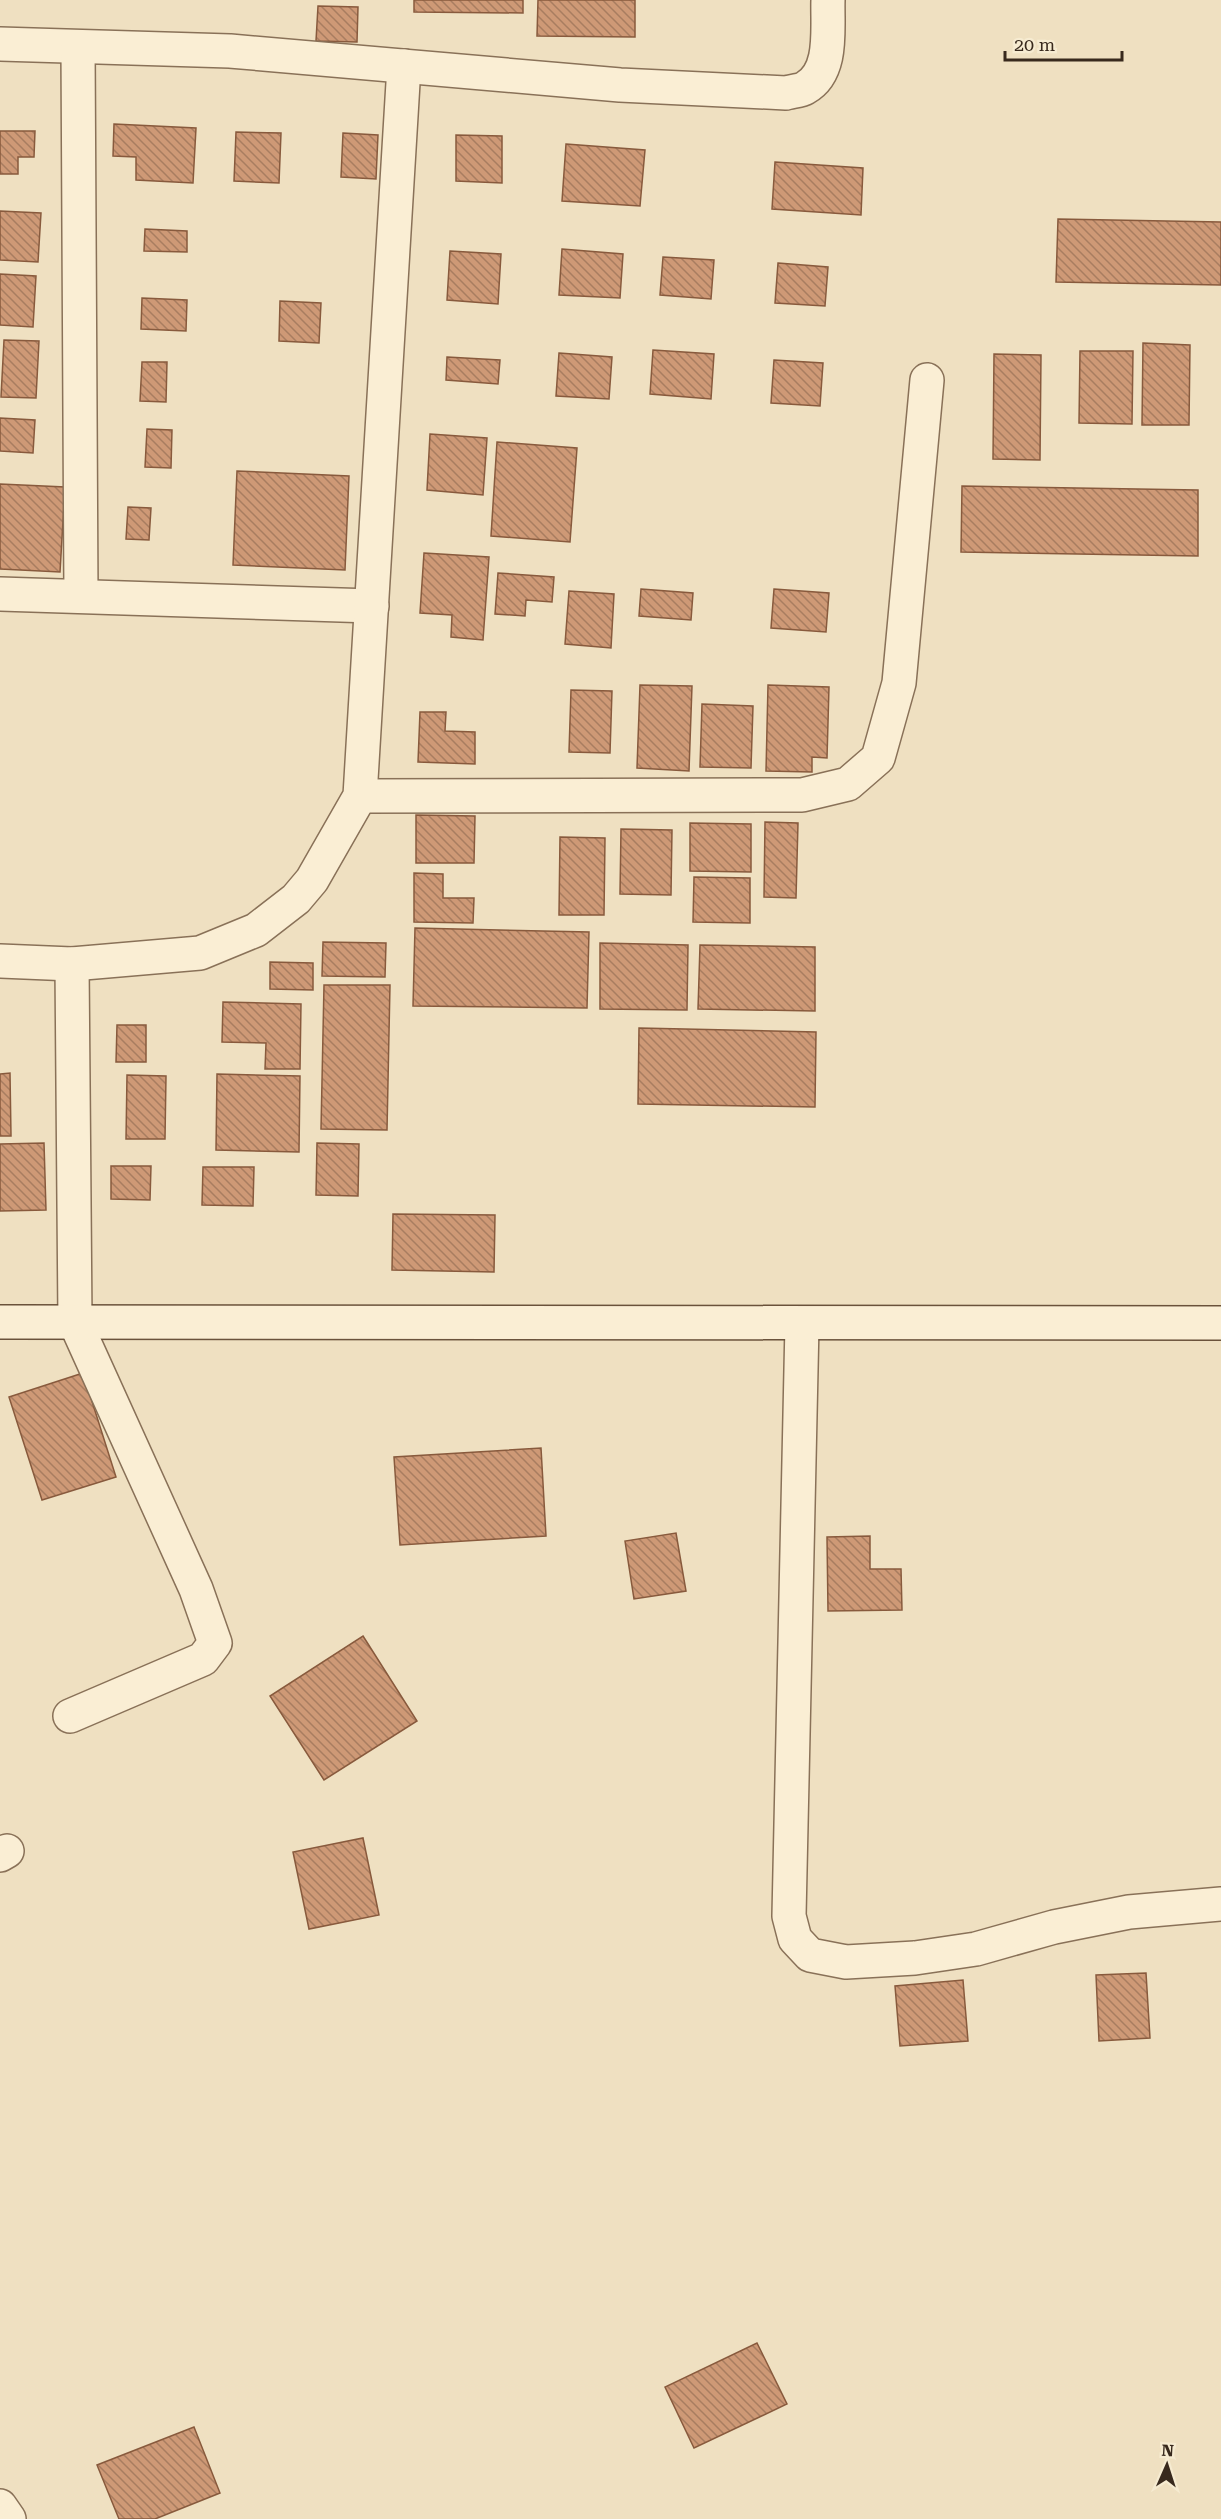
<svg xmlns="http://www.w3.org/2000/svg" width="1221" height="2519" font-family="'Roboto Serif',serif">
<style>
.building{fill:url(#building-back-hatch);stroke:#885a3d;stroke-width:1.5}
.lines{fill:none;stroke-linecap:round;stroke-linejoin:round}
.minor-casing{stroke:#897158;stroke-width:36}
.secondary-casing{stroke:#6a523b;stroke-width:36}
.minor{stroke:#faeed4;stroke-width:33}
.secondary{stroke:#faeed4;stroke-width:33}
</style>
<defs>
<pattern id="building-back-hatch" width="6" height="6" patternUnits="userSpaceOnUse" patternTransform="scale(1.5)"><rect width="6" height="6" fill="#ce9976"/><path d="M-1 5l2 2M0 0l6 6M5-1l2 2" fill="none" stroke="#a87d60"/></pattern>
</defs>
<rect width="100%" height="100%" fill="#efe0c1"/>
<!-- building -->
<g class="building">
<polygon points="414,0 523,0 523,13 414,12"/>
<polygon points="538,0 635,0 635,37 537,36"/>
<polygon points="318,6 358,7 357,42 316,41"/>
<polygon points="114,124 196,128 193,183 136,180 136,157 113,156"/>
<polygon points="0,131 35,131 34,157 18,157 18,174 0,174"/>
<polygon points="236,132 281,133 279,183 234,181"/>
<polygon points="343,133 378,135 376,179 341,177"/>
<polygon points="456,135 502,136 502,183 456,181"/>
<polygon points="566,144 645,150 640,206 562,201"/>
<polygon points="775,162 863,168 861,215 772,209"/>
<polygon points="0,211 41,213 38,262 0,260"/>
<polygon points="1058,219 1221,222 1221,285 1056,282"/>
<polygon points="145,229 187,231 187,252 144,251"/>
<polygon points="562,249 623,254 620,298 559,295"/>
<polygon points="450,251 501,254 498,304 447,300"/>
<polygon points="663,257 714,260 711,299 660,295"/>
<polygon points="778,263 828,267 825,306 775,303"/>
<polygon points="0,274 36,276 33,327 0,325"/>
<polygon points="142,298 187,300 186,331 141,329"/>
<polygon points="280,301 321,303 319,343 279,341"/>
<polygon points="4,340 39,341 36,398 1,397"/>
<polygon points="1143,343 1190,345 1189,425 1142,425"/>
<polygon points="653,350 714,354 711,399 650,394"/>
<polygon points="1080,351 1133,351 1132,424 1079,423"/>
<polygon points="559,353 612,357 609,399 556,396"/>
<polygon points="994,354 1041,355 1040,460 993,459"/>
<polygon points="447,357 500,360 498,384 446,380"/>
<polygon points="774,360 823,363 820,406 771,403"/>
<polygon points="142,362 167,362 166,402 140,401"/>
<polygon points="0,418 35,420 33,453 0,451"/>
<polygon points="147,429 172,430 171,468 145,467"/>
<polygon points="430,434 487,438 483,495 427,490"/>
<polygon points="497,442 577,448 570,542 491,536"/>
<polygon points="237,471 349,476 345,570 233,565"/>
<polygon points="0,484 65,487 60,572 0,569"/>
<polygon points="962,486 1198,490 1198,556 961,552"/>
<polygon points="128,507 151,508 149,540 126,539"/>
<polygon points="424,553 489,557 483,640 451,637 452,615 420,613"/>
<polygon points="498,573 554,577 552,602 526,600 525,616 495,614"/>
<polygon points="641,589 693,593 691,620 639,616"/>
<polygon points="774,589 829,593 826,632 771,628"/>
<polygon points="569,591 614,594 611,648 565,644"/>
<polygon points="640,685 692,686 689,771 637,768"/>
<polygon points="768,685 829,687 827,758 812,757 812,772 766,771"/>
<polygon points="571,690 612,691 610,753 569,752"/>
<polygon points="702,704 753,706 751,768 700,767"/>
<polygon points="420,712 446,712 445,731 475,732 475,764 418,762"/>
<polygon points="416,815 475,816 474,863 416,863"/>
<polygon points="765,822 798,823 796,898 764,897"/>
<polygon points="690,823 751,824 751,872 690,871"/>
<polygon points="621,829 672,830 671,895 620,894"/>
<polygon points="560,837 605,838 604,915 559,915"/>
<polygon points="414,873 443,874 443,898 474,898 473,923 414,922"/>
<polygon points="694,877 750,878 750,923 693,922"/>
<polygon points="415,928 589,932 587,1008 413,1006"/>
<polygon points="323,942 386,943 385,977 322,976"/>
<polygon points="600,943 688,945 687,1010 600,1009"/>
<polygon points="700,945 815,947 815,1011 698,1009"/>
<polygon points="270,962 313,963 313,990 270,989"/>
<polygon points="324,985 390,985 387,1130 321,1129"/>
<polygon points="223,1002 301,1004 300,1069 265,1069 266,1043 222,1042"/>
<polygon points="117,1025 146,1025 146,1062 116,1062"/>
<polygon points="639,1028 816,1032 815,1107 638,1104"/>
<polygon points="10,1073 11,1136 0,1136 0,1074"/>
<polygon points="217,1074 300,1076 299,1152 216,1150"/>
<polygon points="127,1075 166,1076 165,1139 126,1139"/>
<polygon points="44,1143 46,1210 0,1211 0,1144"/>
<polygon points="317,1143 359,1144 358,1196 316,1195"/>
<polygon points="111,1166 151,1166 150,1200 111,1199"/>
<polygon points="203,1167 254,1167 253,1206 202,1205"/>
<polygon points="393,1214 495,1215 494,1272 392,1270"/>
<polygon points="83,1373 116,1477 42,1500 9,1397"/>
<polygon points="541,1448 546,1536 400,1545 394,1457"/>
<polygon points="676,1533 686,1591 634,1599 625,1541"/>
<polygon points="870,1536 870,1569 901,1569 902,1610 828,1611 827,1537"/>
<polygon points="363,1636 417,1721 324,1780 270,1696"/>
<polygon points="363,1838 379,1915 309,1929 293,1852"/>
<polygon points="1146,1973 1150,2038 1099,2041 1096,1975"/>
<polygon points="963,1980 968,2041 900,2046 895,1986"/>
<polygon points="757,2343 787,2404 694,2448 665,2387"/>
<polygon points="194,2427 220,2493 155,2519 119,2519 97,2465"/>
</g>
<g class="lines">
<!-- minor casing -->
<g class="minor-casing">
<g id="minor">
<path d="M0,44L230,51L620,85L786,93C792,91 800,91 805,88C834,72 827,28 828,0"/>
<polyline points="78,47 81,596"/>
<polyline points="0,594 372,606"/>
<polyline points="360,796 802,795 848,784 878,758 899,683 927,380"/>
<polyline points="0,961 72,964 200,953 256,930 296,899 312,880 360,796 404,66"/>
<polyline points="802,1324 789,1916 795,1939 810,1955 846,1962 915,1958 976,1949 1054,1927 1129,1912 1221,1904"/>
<polyline points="70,1716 203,1659 215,1643 196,1589 75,1322 72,964"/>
<polyline points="0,1855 7,1851"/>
<polyline points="0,2506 9,2519"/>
</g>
</g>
<!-- secondary casing -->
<g class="secondary-casing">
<polyline id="secondary" points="0,1322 1221,1323"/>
</g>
<!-- minor -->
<use href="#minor" class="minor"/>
<!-- secondary -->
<use href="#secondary" class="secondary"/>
</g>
<!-- north arrow -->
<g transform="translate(1167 2465) rotate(3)" stroke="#f6ebd1" stroke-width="4.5" paint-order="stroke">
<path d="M0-4.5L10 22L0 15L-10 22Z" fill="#38291d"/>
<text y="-9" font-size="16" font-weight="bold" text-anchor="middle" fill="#38291d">N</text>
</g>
<!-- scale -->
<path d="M1005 51v9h117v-9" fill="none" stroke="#38291d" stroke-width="3"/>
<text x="1014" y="51" font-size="18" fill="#38291d" stroke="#f6ebd1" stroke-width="4.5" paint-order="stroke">20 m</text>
</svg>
